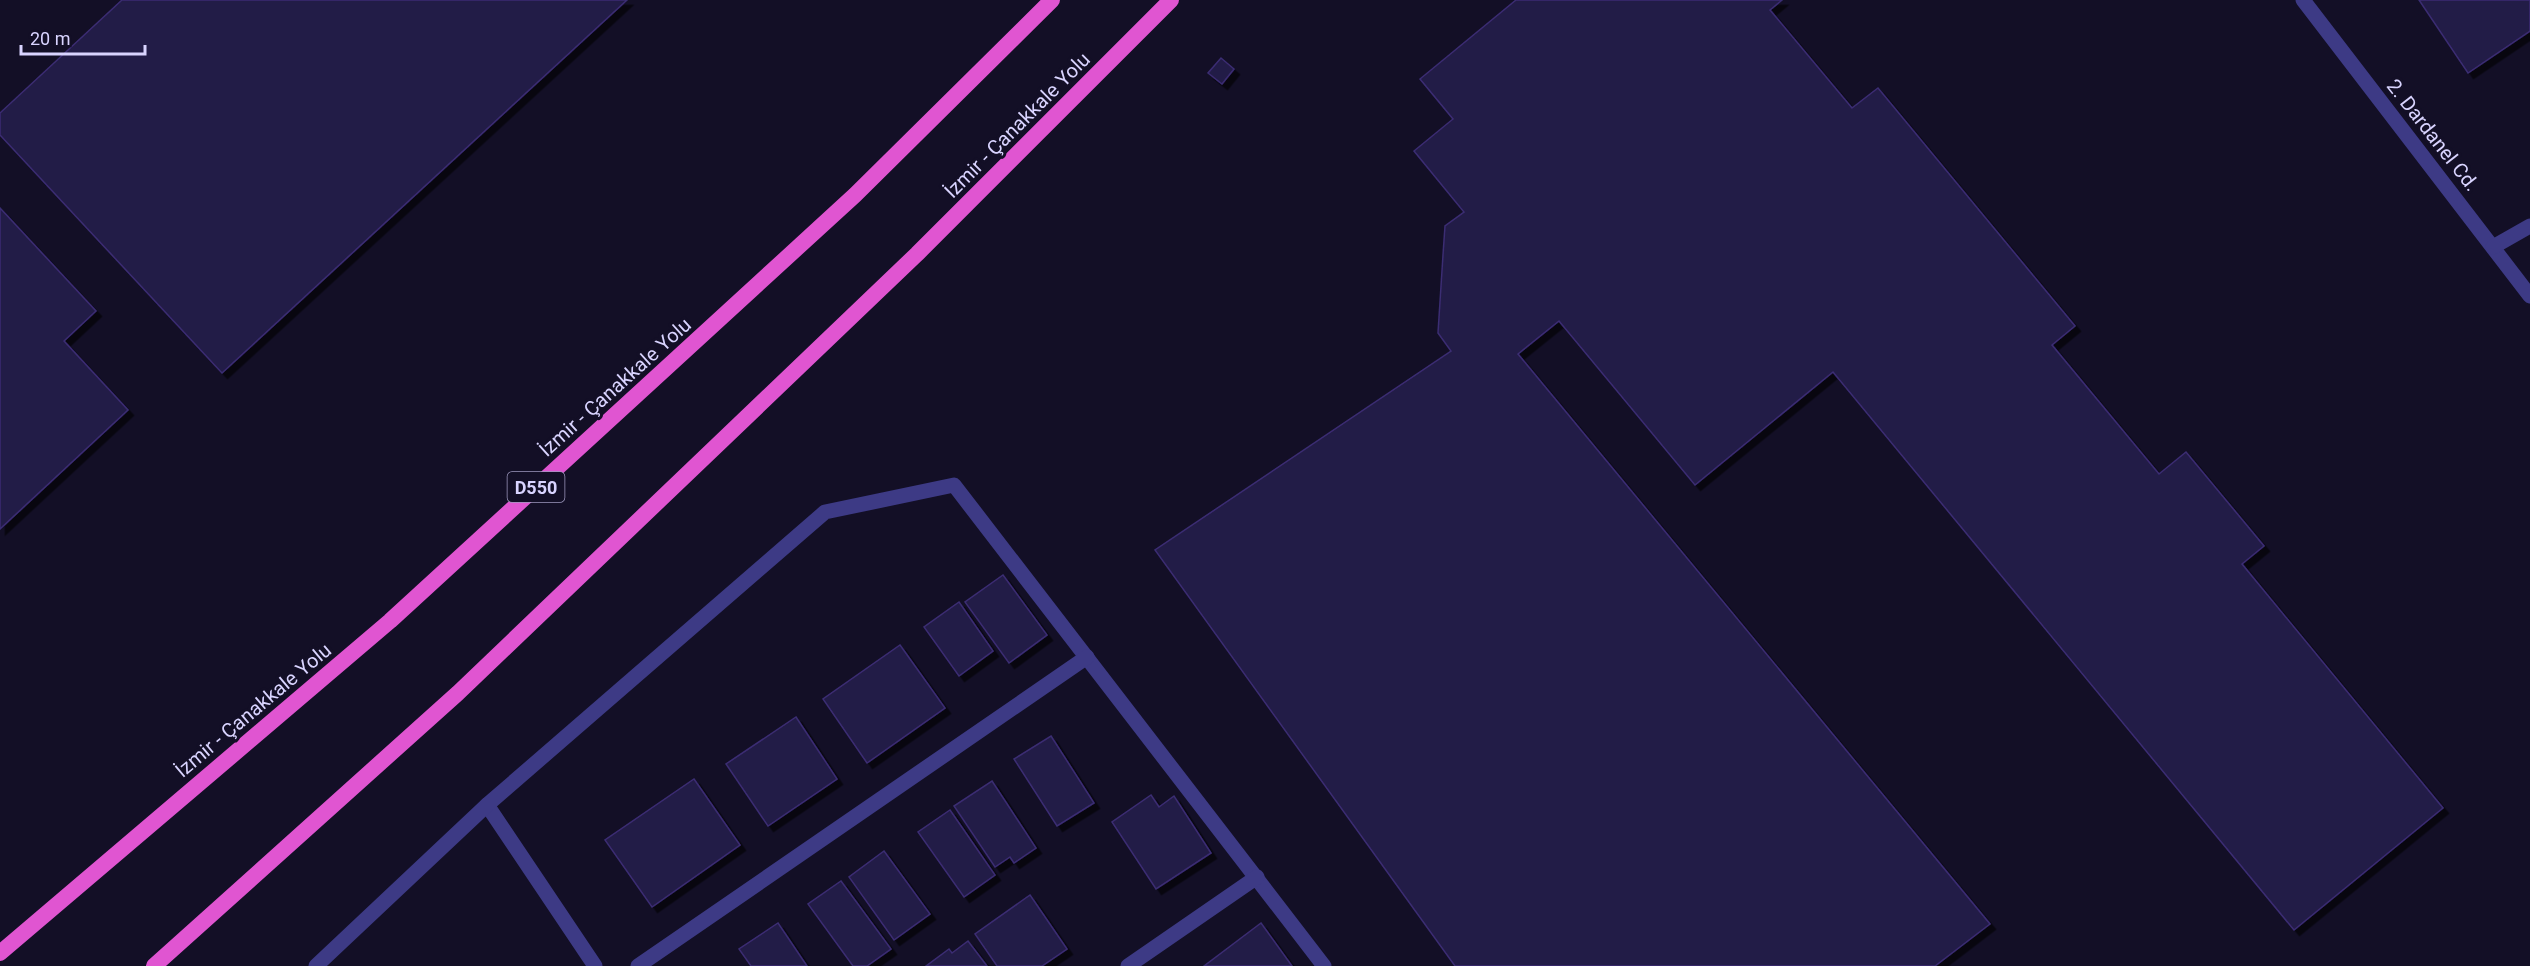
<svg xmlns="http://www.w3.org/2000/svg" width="2530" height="966" font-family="Roboto,sans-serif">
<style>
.building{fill:#241b47;stroke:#3b2d73;stroke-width:1.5;filter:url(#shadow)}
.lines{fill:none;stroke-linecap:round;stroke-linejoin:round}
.minor{stroke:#3d3a85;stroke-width:15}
.trunk{stroke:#e055d1;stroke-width:16}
.labels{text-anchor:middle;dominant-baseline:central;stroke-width:6;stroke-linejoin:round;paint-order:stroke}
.shield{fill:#130f26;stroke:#9e99be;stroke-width:1.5}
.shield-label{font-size:18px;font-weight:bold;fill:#d9d4ff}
.street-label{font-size:20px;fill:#d9d4ff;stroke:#130f26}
</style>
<defs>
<filter id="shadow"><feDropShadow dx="5.5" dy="5.5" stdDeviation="0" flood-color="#0009"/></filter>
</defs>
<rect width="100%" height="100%" fill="#130f26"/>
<!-- building -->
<g class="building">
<polygon points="122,0 627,0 222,373 0,135 0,113"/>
<polygon points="1516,0 1782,0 1770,10 1852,108 1878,88 2075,326 2052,345 2159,474 2186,452 2264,546 2242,564 2443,808 2294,930 1833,372 1695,485 1559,321 1518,354 1990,924 1935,966 1455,966 1155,550 1451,351 1438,333 1443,255 1445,226 1464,212 1414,151 1453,119 1420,79"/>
<polygon points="2419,0 2530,0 2530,31 2468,73"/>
<polygon points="1221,58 1234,69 1222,84 1208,73"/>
<polygon points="0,208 96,311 64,341 128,410 0,529"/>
<polygon points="1003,575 1047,635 1009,663 965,602"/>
<polygon points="959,602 993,651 959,676 924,627"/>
<polygon points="900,645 945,708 867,763 823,699"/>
<polygon points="796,717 837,779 768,826 726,764"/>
<polygon points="1051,736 1094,803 1057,826 1014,759"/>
<polygon points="694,779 740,845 652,907 605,840"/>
<polygon points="992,781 1036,848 1014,863 1010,857 995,867 954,806"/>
<polygon points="1151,795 1159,807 1174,796 1211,853 1156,889 1112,822"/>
<polygon points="950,810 995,875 964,897 918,832"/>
<polygon points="884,851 930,914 894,940 849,877"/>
<polygon points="841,881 891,949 867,966 853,966 808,904"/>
<polygon points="1030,895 1067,949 1042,966 997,966 975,934"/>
<polygon points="778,923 807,966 751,966 739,949"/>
<polygon points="1261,923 1292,966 1204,966"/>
<polygon points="968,941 987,966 926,966 949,949 952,953"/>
</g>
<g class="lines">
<!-- minor -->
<g class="minor">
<polyline points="2303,0 2530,296"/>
<polyline points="2493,247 2530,226"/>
<polyline points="487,805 595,966"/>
<polyline points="316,966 487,805 825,512 954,485 1324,966"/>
<polyline points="638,966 1087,657"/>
<polyline points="1128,966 1257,877"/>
</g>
<!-- trunk -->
<g class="trunk">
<polyline points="0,953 390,621 855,195 1052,0"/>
<polyline points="154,966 458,693 917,254 1171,0"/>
</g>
</g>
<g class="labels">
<!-- shield labels -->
<rect class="shield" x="507.5" y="472" width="57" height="30" rx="4.5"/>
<g class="shield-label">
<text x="536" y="487">D550</text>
</g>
<!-- street labels -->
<g class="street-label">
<text transform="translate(1017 125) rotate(-45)">İzmir - Çanakkale Yolu</text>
<text transform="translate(2433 135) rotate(52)">2. Dardanel Cd.</text>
<text transform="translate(615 387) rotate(-42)">İzmir - Çanakkale Yolu</text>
<text transform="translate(253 710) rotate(-40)">İzmir - Çanakkale Yolu</text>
</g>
</g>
<!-- scale -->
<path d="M21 45v9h124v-9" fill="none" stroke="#d9d4ff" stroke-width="3"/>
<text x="30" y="45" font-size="18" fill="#d9d4ff" stroke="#130f26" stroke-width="4.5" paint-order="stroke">20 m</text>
</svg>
